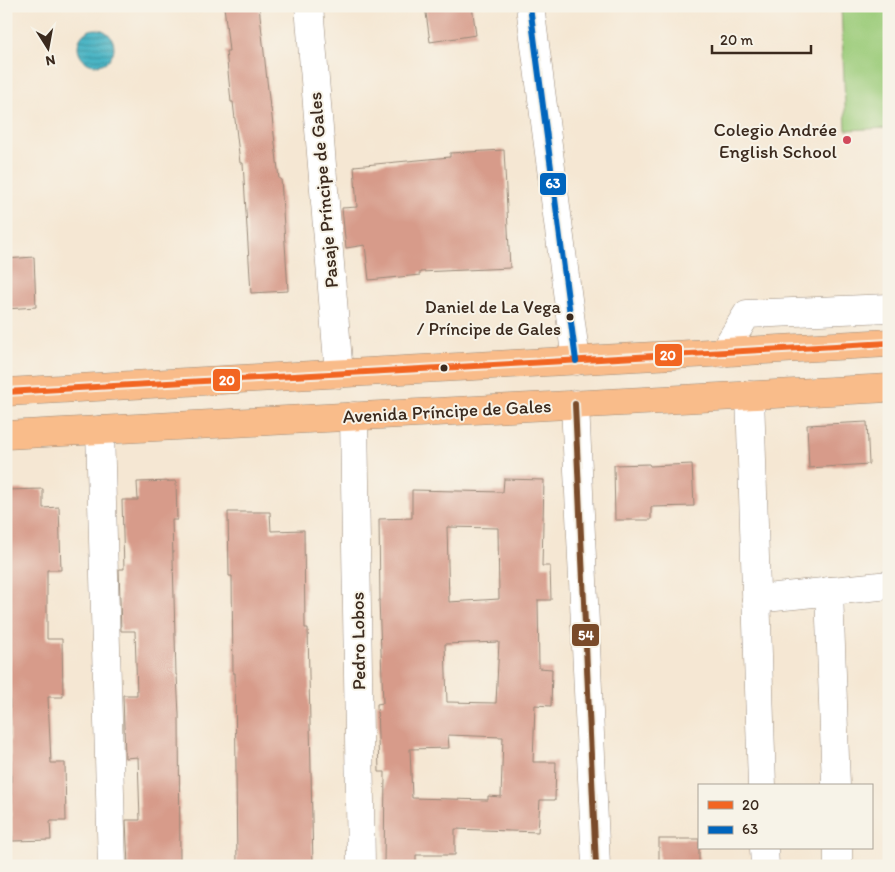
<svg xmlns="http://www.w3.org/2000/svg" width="895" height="872" font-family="Itim,sans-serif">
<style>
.green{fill:#9ccc7a;stroke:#6c7b4c}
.water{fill:url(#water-rules);stroke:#426f71}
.building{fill:#d79b8a;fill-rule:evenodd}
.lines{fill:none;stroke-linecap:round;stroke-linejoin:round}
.minor-casing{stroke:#988878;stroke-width:29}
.major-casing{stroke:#988878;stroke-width:29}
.minor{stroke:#fff;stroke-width:28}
.major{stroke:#f9bc8a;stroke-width:28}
.bus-1-casing{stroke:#f7f3e8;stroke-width:10}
.bus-2-casing{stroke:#f7f3e8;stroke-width:10}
.bus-3-casing{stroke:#f7f3e8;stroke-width:10}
.bus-1{stroke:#f26522;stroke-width:6}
.bus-2{stroke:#0065bd;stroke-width:6}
.bus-3{stroke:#7a4b2a;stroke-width:6}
.poi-dot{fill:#d1495b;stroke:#f7f3e8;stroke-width:2}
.bus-dot{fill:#3b2a1e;stroke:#f7f3e8;stroke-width:2}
.labels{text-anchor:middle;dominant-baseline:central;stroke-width:4;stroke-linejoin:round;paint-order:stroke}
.bus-label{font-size:18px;fill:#3b2a1e;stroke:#f7f3e8;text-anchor:end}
.poi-label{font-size:19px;fill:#3b2a1e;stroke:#f7f3e8;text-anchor:end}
.street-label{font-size:19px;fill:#3b2a1e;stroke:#f7f3e8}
.line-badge{stroke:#f7f3e8;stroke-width:2}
.badge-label{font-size:14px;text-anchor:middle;font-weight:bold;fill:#fff}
</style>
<defs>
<pattern id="water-rules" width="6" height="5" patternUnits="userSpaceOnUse" patternTransform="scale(1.25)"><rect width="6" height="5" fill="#48b4c4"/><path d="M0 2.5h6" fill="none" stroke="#3d939f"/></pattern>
</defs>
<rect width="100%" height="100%" fill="#f7f3e8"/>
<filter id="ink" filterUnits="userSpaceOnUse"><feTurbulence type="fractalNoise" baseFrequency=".02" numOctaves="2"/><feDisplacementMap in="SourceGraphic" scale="10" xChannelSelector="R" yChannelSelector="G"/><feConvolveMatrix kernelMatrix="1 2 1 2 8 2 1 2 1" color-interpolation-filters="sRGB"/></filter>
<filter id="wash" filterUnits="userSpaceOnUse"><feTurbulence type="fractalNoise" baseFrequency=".0096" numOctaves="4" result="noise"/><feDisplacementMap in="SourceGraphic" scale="20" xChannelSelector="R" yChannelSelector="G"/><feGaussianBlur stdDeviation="1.12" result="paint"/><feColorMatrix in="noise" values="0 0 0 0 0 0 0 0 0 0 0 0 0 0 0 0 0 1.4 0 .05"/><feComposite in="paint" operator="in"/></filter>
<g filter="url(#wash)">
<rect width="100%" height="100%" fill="#f5e7d3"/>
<!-- green -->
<polygon class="green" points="841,6 889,6 889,128 846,130"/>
<!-- water -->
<circle class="water" cx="96" cy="47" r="18"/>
<g id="blocks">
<!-- building -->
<g class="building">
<polygon points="224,6 259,6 270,108 271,108 279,179 281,179 288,291 251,293 243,163 240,163 233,102 231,102 226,51 229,51"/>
<polygon points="425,6 472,6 476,35 430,42"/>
<polygon points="504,150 510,268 420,272 420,275 369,280 365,245 346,248 342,208 357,207 354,166 450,157 450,153"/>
<polygon points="34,257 36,307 6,309 6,259"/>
<polygon points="867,422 869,464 809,468 807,425"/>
<polygon points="649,464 650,466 692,464 694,506 651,507 651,520 615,520 614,465"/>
<path d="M504,479L544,480L542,566H550L551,600H538L539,668L552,669L551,706L535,705L533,762H556L555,800H540L538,832L455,829V855H416V866H384L385,772H379L377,704L383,703L379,600H380L379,519L412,518V490L503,492ZM447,527L498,528L499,599L449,602ZM499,642L496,703L447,702L445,644ZM448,735L503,737L501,797L488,796V800L412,798L410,749L449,748Z"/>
<polygon points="176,481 177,520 172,520 176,675 177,675 179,715 180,866 128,866 126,820 140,820 138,757 125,758 123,695 137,695 135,631 121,631 119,569 124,569 122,500 138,500 137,482"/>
<polygon points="43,489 43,508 59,507 61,570 47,570 47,639 62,639 63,697 48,697 51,763 65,763 66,821 50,821 51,840 12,841 6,490"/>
<polygon points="228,512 270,512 271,531 304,530 305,628 308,628 313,866 237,866 235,673 233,673 232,576 229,576"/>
<rect x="659" y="839" width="40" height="27"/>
</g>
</g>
</g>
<g filter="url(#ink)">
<use href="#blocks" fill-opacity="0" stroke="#988878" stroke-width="1"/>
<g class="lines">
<!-- minor casing -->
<g class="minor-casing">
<g id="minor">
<polyline points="309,6 339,374"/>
<polyline points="530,6 576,361"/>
<polyline points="723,353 747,314 889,308"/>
<polyline points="750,395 762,786"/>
<polyline points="575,404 596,866"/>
<polyline points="354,416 361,866"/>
<polyline points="100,430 112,866"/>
<polyline points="829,591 836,786"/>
<polyline points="756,599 889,585"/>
<polyline points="764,848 765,866"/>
<polyline points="838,848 838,866"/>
</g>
</g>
<!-- major casing -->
<g class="major-casing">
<g id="major">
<polyline points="6,392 889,343"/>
<polyline points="6,435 889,388"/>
</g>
</g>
<!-- minor -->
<use href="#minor" class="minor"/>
<!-- major -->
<use href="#major" class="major"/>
<!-- bus-1 casing -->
<g class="bus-1-casing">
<polyline id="bus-1" points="6,392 889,343"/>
</g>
<!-- bus-2 casing -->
<g class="bus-2-casing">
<polyline id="bus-2" points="530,6 576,361"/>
</g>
<!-- bus-3 casing -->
<g class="bus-3-casing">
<polyline id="bus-3" points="575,404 596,866"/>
</g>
<!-- bus-1 -->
<use href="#bus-1" class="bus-1"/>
<!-- bus-2 -->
<use href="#bus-2" class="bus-2"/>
<!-- bus-3 -->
<use href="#bus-3" class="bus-3"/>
</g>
</g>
<!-- markers -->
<circle class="poi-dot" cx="847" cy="140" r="5"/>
<g class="bus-dot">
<circle cx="570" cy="317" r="4.5"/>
<circle cx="444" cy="368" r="4.5"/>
</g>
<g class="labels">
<!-- bus labels -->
<g class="bus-label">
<text x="561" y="307">Daniel de La Vega<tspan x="561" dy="22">/ Príncipe de Gales</tspan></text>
</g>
<!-- poi labels -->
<g class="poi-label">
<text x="837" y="129">Colegio Andrée<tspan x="837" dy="22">English School</tspan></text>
</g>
<!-- street labels -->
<g class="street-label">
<text transform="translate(323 190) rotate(-95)">Pasaje Príncipe de Gales</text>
<text transform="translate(447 411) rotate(-3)">Avenida Príncipe de Gales</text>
<text transform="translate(358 641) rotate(-91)">Pedro Lobos</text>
</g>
</g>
<g class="line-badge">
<rect x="539" y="172" width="28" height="24" rx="5" fill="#0065bd"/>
<rect x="654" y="343" width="29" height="24" rx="5" fill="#f26522"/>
<rect x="212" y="368" width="29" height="24" rx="5" fill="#f26522"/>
<rect x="571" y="623" width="29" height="24" rx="5" fill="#7a4b2a"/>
</g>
<g class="badge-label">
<text x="553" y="188">63</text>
<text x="668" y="360">20</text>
<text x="227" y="385">20</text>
<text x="586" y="640">54</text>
</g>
<!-- margin -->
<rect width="895" height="872" fill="none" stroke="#f7f3e8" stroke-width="25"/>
<!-- legend -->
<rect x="698" y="784" width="175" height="65" fill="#f7f3e8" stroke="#aca397"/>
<rect x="708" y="801" width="25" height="8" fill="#f26522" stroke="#aca397"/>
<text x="742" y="810" font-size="15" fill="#3b2a1e">20</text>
<rect x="708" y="826" width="25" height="8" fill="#0065bd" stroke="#aca397"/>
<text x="742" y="834" font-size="15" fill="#3b2a1e">63</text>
<!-- north arrow -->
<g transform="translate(48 48) rotate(169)" stroke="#f7f3e8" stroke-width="4" paint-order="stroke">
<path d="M0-4L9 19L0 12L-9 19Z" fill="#3b2a1e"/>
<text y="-8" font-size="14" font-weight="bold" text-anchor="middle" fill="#3b2a1e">N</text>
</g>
<!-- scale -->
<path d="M712 45v8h99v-8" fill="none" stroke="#3b2a1e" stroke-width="2.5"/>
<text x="720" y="45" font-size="15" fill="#3b2a1e" stroke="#f7f3e8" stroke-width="4" paint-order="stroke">20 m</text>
</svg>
